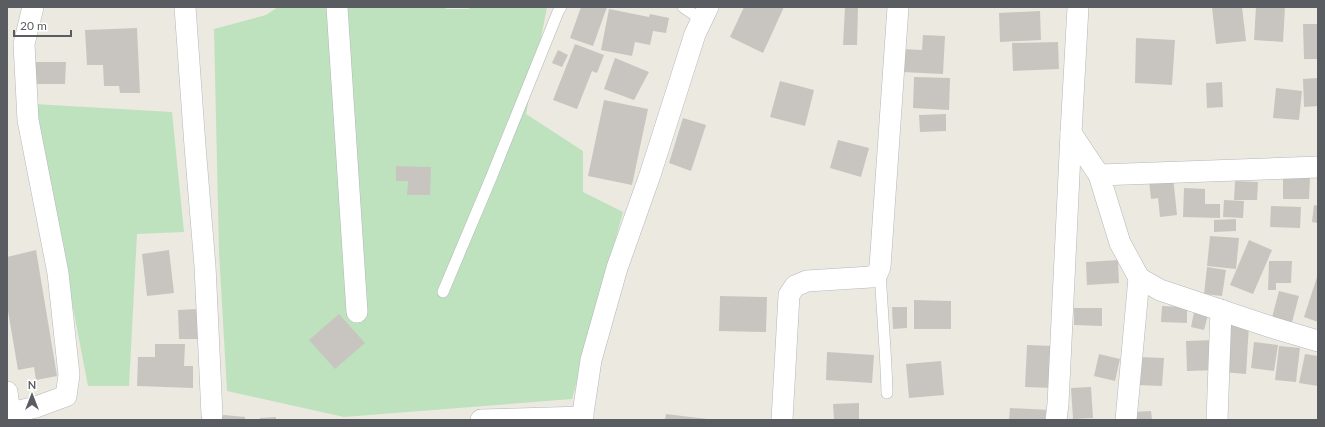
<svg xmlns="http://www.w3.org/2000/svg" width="1325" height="427" font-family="Lato,sans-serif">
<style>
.green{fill:#bee2bd}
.building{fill:#c8c5c0}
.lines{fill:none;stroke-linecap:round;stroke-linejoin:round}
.lane-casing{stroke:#b3b7bb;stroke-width:12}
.street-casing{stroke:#b3b7bb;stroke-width:22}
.lane{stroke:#fff;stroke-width:11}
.street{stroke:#fff;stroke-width:21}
</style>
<rect width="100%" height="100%" fill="#ece9e0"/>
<!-- green -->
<g class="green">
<polygon points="278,7 445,7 446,9 469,9 470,7 547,7 526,114 583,151 583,192 623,212 572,399 344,417 227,391 219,252 214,29 266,15"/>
<polygon points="34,104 172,112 184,232 137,234 129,386 88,386"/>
</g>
<!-- building -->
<g class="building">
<polygon points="581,7 607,7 593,46 570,38"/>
<polygon points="744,7 784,7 763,53 730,37"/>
<polygon points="845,7 858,7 857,45 843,45"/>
<polygon points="1212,7 1242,7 1246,41 1216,44"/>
<polygon points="1256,7 1285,7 1283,42 1254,40"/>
<polygon points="609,9 649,17 650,14 669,18 666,33 653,31 650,45 635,42 632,56 601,50"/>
<polygon points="1040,11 1041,40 1000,42 999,13"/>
<polygon points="1303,24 1318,24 1318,59 1304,59"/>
<polygon points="137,28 140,93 120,93 119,86 104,86 103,65 87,65 85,30"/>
<polygon points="923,35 945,36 943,74 903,72 904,49 922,50"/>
<polygon points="1136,38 1175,40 1172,85 1135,83"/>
<polygon points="1058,42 1059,69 1013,71 1012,43"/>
<polygon points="575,44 604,55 597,73 592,71 577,109 553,100"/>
<polygon points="558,50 568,55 562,67 552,63"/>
<polygon points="615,58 649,72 634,100 604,89"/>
<polygon points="36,62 66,62 65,84 35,84"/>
<polygon points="914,77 950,78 949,110 913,108"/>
<polygon points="1318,78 1318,106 1304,107 1303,79"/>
<polygon points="780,81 814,90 805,126 770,117"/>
<polygon points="1222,82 1223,107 1207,108 1206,83"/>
<polygon points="1276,88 1302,91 1299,120 1273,118"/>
<polygon points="604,100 648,109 632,185 588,176"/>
<polygon points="946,114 946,131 920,132 919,115"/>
<polygon points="683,118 706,125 691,171 669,163"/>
<polygon points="838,140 869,148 861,177 830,168"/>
<polygon points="396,166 431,167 430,195 407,195 408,181 396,181"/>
<polygon points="1173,177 1177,215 1160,217 1158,198 1151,199 1149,180"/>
<polygon points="1283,177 1310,178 1309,199 1283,199"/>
<polygon points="1235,181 1258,182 1257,200 1234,200"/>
<polygon points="1184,188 1205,189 1205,204 1220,204 1220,218 1183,217"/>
<polygon points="1224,200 1244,201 1243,218 1223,217"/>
<polygon points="1314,205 1318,206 1318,223 1312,222"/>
<polygon points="1271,206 1301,207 1300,228 1270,227"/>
<polygon points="1236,219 1236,231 1214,232 1214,220"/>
<polygon points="1210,236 1239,238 1236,269 1207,266"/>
<polygon points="1249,240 1272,250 1253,294 1230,285"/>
<polygon points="36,250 57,376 36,380 34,367 18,370 7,305 7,257"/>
<polygon points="169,250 174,293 147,296 142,254"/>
<polygon points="1118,260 1119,283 1087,285 1086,262"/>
<polygon points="1269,261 1292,261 1291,283 1276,283 1276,290 1268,290"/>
<polygon points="1207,267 1226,270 1222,296 1204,294"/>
<polygon points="1318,274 1318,322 1304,317"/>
<polygon points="1279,291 1299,296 1291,326 1271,321"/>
<polygon points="720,296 767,297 766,332 719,331"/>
<polygon points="914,300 951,301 951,329 914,329"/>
<polygon points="1162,306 1187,307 1187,323 1161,322"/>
<polygon points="892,307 907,307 907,328 893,329"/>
<polygon points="1074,308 1102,308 1102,326 1074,325"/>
<polygon points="198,309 199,339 179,339 178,310"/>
<polygon points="1194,312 1208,315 1204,330 1191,327"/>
<polygon points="339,314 365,343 335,369 309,340"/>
<polygon points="1225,323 1249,325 1246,374 1222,372"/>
<polygon points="1215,340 1217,370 1187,371 1186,341"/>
<polygon points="1254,342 1278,345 1274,371 1251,368"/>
<polygon points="155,344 185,344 184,366 193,366 193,388 137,386 138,357 155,357"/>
<polygon points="1027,345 1055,346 1054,388 1025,387"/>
<polygon points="1279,346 1300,348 1296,382 1275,380"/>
<polygon points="827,352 874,355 872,383 826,380"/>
<polygon points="1099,354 1120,359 1115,381 1094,376"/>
<polygon points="1305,354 1318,356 1318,386 1299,383"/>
<polygon points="1138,357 1164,358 1162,386 1137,385"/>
<polygon points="941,361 944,395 909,398 906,364"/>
<polygon points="1091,387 1093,418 1073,419 1071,388"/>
<polygon points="859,403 859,420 834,420 833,404"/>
<polygon points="1010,408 1050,410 1049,420 1009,420"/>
<polygon points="1151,411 1152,420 1131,420 1131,412"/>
<polygon points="214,414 245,417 245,420 214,420"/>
<polygon points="666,414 707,419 707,420 665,420"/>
<polygon points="276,417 276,420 260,420 260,418"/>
</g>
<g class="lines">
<!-- lane casing -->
<g class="lane-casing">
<g id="lane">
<polyline points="683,7 702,20"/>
<path d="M880,270C882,311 886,352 887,393"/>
<polyline points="443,292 491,178 558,12 561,7"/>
</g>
</g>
<!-- street casing -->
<g class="street-casing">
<g id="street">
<polyline points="185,7 195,146 205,266 212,415"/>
<polyline points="337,7 357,312"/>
<polyline points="1078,7 1071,133 1099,175 1120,243 1139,278 1160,290 1271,327 1318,341"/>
<polyline points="1099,175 1318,167"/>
<polyline points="7,392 10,413"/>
<polyline points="7,414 36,407 66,396 69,375 58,273 28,120 24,44 33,7"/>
<polyline points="481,420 583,417"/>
<polyline points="582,420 591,360 617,268 650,175 695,34 708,7"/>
<polyline points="782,420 789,295 795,286 807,281 871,277 877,274 880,267 898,7"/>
<polyline points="1056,420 1058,404 1071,133"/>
<polyline points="1126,420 1139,278"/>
<polyline points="1217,420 1221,310"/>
</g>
</g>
<!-- lane -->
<use href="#lane" class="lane"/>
<!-- street -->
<use href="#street" class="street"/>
</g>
<!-- border -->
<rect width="1325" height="427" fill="none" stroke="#595d61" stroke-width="16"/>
<!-- north arrow -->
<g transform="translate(32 395)" stroke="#ffffff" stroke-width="3" paint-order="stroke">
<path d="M0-3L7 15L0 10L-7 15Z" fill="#595d61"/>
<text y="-6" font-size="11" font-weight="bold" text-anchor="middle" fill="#595d61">N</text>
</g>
<!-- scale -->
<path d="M14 30v6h57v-6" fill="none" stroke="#595d61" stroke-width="2"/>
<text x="20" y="30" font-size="12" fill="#595d61" stroke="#ffffff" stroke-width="3" paint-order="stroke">20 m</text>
</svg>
